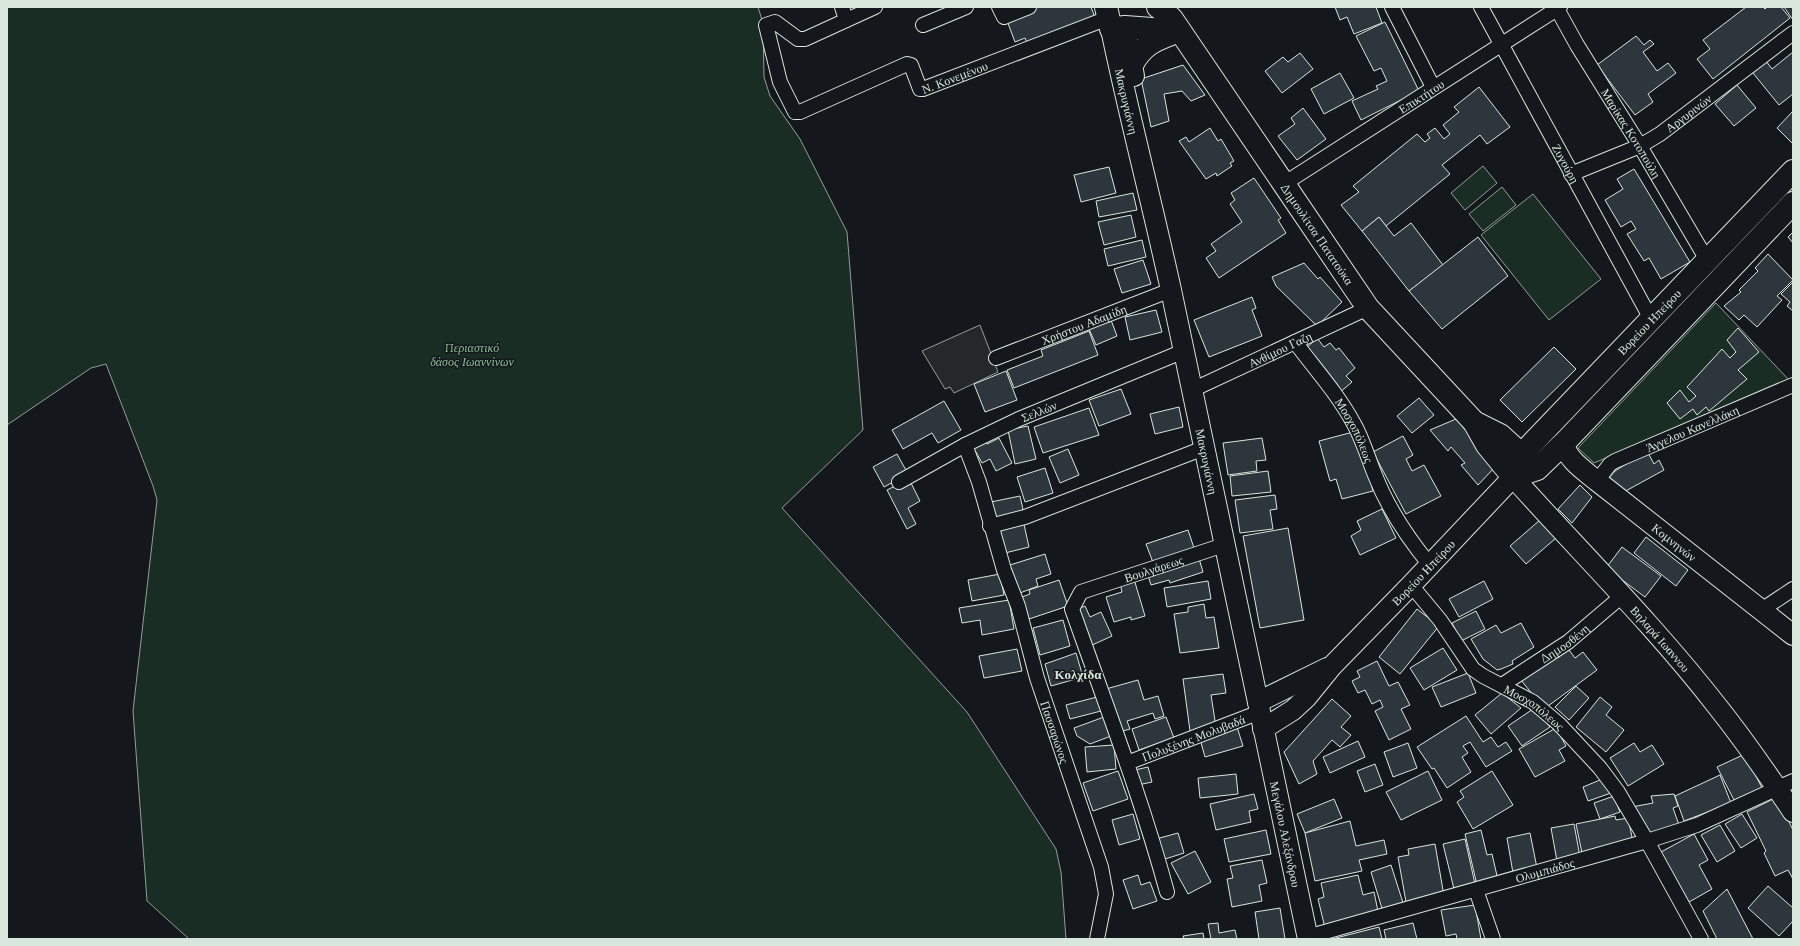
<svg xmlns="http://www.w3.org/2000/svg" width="1800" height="946" font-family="Lora,serif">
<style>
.green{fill:#1a2d24;stroke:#939e99}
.parking{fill:#24282b;stroke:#939e99}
.building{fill:#2c363c;stroke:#d8e6dc}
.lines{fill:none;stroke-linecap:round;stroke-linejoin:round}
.minor-casing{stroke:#d8e6dc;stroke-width:16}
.secondary-casing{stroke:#d8e6dc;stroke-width:22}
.primary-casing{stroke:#d8e6dc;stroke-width:24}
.minor{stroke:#14181c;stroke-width:14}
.secondary{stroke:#14181c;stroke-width:20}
.primary{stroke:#14181c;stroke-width:22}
.labels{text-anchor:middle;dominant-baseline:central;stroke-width:3;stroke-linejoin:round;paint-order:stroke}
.street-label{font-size:12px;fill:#d8e6dc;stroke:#14181c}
.park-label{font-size:12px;font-style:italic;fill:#8ac095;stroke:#14181c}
.neighbourhood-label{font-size:13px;font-weight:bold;fill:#d8e6dc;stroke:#14181c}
</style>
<rect width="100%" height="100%" fill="#14181c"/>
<!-- green -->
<g class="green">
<polygon points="7,7 758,7 763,23 764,77 770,96 800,139 847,232 863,430 782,508 967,712 1056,849 1061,872 1066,939 189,939 147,901 133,711 157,500 153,486 106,364 91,368 7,425"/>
<polygon points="1483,166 1497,183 1465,210 1451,193"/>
<polygon points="1502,187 1516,205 1483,231 1469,214"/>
<polygon points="1533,194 1601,279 1549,320 1481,235"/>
<polygon points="1716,303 1789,380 1594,463 1578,448"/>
</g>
<!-- parking -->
<polygon class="parking" points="980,325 998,372 954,393 950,387 945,389 922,351"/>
<!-- building -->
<g class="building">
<polygon points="1035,7 1091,7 1096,20 1028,45 1025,38 1015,42 1006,18"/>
<polygon points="1335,7 1376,7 1382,23 1354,34 1347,17 1340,20"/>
<polygon points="1746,7 1763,7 1765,9 1767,7 1781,7 1790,18 1713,79 1697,59 1710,49 1703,40"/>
<polygon points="1784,7 1793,7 1793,20"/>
<polygon points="1385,22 1419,91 1361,120 1352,101 1378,89 1376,86 1387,81 1381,68 1374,71 1356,36"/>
<polygon points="1636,36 1644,45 1650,40 1654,44 1643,52 1657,71 1668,63 1676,73 1648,94 1653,102 1635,115 1597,65"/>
<polygon points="1793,52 1793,94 1779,105 1753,73 1766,61 1772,69"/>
<polygon points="1300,53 1313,69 1282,93 1265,71 1283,57 1288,62"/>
<polygon points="1183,65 1205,95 1191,101 1182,91 1164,94 1169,121 1151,127 1141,79"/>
<polygon points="1340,73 1354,98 1324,114 1311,89"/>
<polygon points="1737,85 1756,108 1734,126 1715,104"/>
<polygon points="1479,87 1510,127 1487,144 1480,135 1442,165 1450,174 1386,226 1379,217 1362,231 1341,205 1359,192 1353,186 1417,134 1425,142 1430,138 1427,134 1435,128 1444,139 1450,134 1443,125 1459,112 1454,107"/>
<polygon points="1303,108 1326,139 1297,160 1278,136 1295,124 1291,118"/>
<polygon points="1793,111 1793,144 1777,128"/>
<polygon points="1210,128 1218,141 1221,139 1234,161 1230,163 1232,166 1217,176 1216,173 1206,179 1179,141 1186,137 1189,142"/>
<polygon points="1109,167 1116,193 1081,202 1074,175"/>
<polygon points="1634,169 1690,262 1661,279 1649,258 1644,261 1627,234 1636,229 1631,221 1621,227 1605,200 1623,189 1617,179"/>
<polygon points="1254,178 1281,218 1278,220 1286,233 1219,278 1206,258 1216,251 1211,244 1242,222 1230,204 1235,200 1231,193"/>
<polygon points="1133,193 1137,210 1099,217 1096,201"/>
<polygon points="1131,215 1136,237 1104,245 1098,222"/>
<polygon points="1379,217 1394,236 1411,223 1443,265 1409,291 1362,231"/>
<polygon points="1793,232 1793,243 1788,237"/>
<polygon points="1478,237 1508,276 1442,329 1409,291"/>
<polygon points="1142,240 1146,257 1108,266 1104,249"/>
<polygon points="1768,254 1793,280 1777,296 1782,300 1757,327 1744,315 1739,320 1724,306 1741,292 1739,290 1758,271 1755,268"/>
<polygon points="1143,260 1151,284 1122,293 1114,269"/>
<polygon points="1304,263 1318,279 1320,277 1342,302 1317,326 1276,286 1272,277"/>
<polygon points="1793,282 1793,311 1787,306 1790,302 1781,294"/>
<polygon points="1252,297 1256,308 1252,310 1262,336 1209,357 1194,320"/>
<polygon points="1156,310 1162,332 1130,340 1125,317"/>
<polygon points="1111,320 1117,336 1096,345 1089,329"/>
<polygon points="1738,328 1759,352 1738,370 1747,379 1709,411 1706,407 1697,415 1693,409 1680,419 1667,403 1680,390 1689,402 1696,396 1687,387 1722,349 1730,358 1736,352 1727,340"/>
<polygon points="1089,331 1098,355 1014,388 1007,370 1043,356 1041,350"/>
<polygon points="1317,338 1324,347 1330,343 1336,350 1339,348 1355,368 1346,376 1352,382 1339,393 1304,350"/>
<polygon points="1554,347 1576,369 1522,422 1500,400"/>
<polygon points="1006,371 1017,400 985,412 974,384"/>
<polygon points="1121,389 1131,414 1099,426 1089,400"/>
<polygon points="1419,398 1434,415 1412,433 1397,416"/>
<polygon points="944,401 961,430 938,443 932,433 903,449 892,430"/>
<polygon points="1179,407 1183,427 1155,434 1150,414"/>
<polygon points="1089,408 1099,435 1043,453 1034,427"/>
<polygon points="1456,419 1496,466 1478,485 1461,465 1465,463 1451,447 1448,451 1430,430"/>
<polygon points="1028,426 1036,459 1015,464 1008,430"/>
<polygon points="1357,431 1373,491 1342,499 1336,479 1330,481 1319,441"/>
<polygon points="1403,436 1413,455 1406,459 1412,471 1424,465 1441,496 1406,514 1373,452"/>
<polygon points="999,438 1012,463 996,471 990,459 982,463 972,445 984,439 987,444"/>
<polygon points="1262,438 1266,460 1256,461 1257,471 1228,475 1223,443"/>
<polygon points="1068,449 1079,475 1060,483 1049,457"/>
<polygon points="1647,451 1654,464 1659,460 1664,470 1622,493 1607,480 1615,471"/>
<polygon points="897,454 908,474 884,487 873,467"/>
<polygon points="1045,468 1053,493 1025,502 1017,477"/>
<polygon points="1268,471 1271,492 1232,496 1230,476"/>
<polygon points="909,479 920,501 908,508 916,524 907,529 887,490"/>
<polygon points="1580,485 1592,497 1572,523 1558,509"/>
<polygon points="1275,495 1277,509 1270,510 1273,529 1240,533 1235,500"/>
<polygon points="1020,496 1024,514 996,521 991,502"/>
<polygon points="1382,509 1396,538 1360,555 1351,536 1361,530 1357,521"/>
<polygon points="1023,520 1029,547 1005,553 999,526"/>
<polygon points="1540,520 1556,538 1526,564 1510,546"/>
<polygon points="1288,528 1304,620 1260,628 1243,536"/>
<polygon points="1188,530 1195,551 1154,565 1146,544"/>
<polygon points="1646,537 1688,570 1676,586 1634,553"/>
<polygon points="1622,547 1661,576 1645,597 1606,568"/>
<polygon points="1045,554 1051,574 1036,579 1038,586 1020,593 1010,565"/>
<polygon points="1198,555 1203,572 1170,583 1169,580 1151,585 1147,572"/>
<polygon points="1000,574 1004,595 972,601 968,580"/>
<polygon points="1134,579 1145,616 1131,620 1131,617 1114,622 1106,597 1122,592 1120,583"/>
<polygon points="1059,580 1068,606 1029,619 1022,597 1030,594 1029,590"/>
<polygon points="1208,581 1211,599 1167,607 1164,588"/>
<polygon points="1484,581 1493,599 1459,617 1449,599"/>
<polygon points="1009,600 1014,629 982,635 980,620 962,623 959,608"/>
<polygon points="1204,604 1206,618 1214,617 1219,648 1180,653 1174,614 1188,612 1188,607"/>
<polygon points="1085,606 1090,617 1101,612 1112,636 1090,646 1074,611"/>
<polygon points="1417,609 1439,626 1400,674 1379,657"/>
<polygon points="1476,611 1485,629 1461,641 1452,623"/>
<polygon points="1063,620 1070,646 1040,655 1033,628"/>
<polygon points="1521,623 1534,647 1512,661 1513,664 1501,669 1497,670 1483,659 1471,639 1496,625 1501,633"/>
<polygon points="1566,646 1575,658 1583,652 1597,670 1544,709 1521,680"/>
<polygon points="1443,648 1457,670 1424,690 1410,668"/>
<polygon points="1017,649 1022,671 984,678 979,656"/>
<polygon points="1076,653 1083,677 1051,686 1045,664"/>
<polygon points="1377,661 1389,686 1398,682 1410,705 1401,709 1411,729 1389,740 1375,711 1383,707 1380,700 1372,704 1365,690 1358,693 1352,681 1360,677 1357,671"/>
<polygon points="1468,673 1476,693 1441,707 1432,687"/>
<polygon points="1223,674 1226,693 1211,695 1216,727 1190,731 1183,679"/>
<polygon points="1138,680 1144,700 1158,696 1164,716 1155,719 1153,713 1127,721 1130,729 1119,732 1106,689"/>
<polygon points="1576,686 1589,698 1569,720 1555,707"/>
<polygon points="1502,693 1521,708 1491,734 1475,715"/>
<polygon points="1097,697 1101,711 1070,719 1066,705"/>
<polygon points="1600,697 1612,707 1606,715 1624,730 1606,752 1576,727"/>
<polygon points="1332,699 1351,716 1341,727 1351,735 1340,747 1332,740 1313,761 1317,774 1299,784 1284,752"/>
<polygon points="1536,707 1550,727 1522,746 1508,726"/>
<polygon points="1466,716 1483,742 1491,737 1498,747 1506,742 1512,751 1486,767 1470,742 1463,746 1468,753 1462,757 1471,772 1447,788 1434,768 1432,769 1417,747"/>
<polygon points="1104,717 1111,736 1090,744 1077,736 1074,728"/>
<polygon points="1166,717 1174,738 1139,750 1132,729"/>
<polygon points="1237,727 1243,746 1205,757 1200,739"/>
<polygon points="1556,728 1566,746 1559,750 1565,761 1535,777 1519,749"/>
<polygon points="1358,741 1365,757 1330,773 1323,757"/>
<polygon points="1408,743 1417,768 1393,777 1384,752"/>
<polygon points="1634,743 1640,752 1652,745 1664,764 1628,786 1610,758"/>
<polygon points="1114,745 1116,769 1087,772 1085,747"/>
<polygon points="1745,754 1762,788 1735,802 1717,767"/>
<polygon points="1375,764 1383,785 1365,792 1357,771"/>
<polygon points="1148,767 1152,782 1138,785 1135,770"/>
<polygon points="1118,771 1128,799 1093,811 1083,783"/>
<polygon points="1428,771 1442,800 1401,820 1386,792"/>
<polygon points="1492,771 1513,805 1473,829 1457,802 1464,797 1460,791"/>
<polygon points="1236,774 1238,794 1200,798 1198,778"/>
<polygon points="1720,775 1731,803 1684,821 1675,796"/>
<polygon points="1605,778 1611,793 1588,801 1583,787"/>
<polygon points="1254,794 1258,809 1249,811 1251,822 1216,830 1210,804"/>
<polygon points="1674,794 1678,806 1673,808 1679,825 1650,841 1632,807 1653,803 1651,796"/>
<polygon points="1614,796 1620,812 1600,819 1594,803"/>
<polygon points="1777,797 1793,830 1793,879 1788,870 1775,876 1764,853 1766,851 1747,812"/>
<polygon points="1334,799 1342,818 1305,833 1297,814"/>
<polygon points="1133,814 1140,839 1119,845 1112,820"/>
<polygon points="1742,814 1757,838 1741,848 1725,824"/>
<polygon points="1615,816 1616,820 1628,818 1633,842 1582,853 1576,824"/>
<polygon points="1350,821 1356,846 1384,840 1387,854 1359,860 1362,871 1315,881 1305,833"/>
<polygon points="1574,824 1580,857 1557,861 1551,828"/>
<polygon points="1720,825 1735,851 1717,862 1701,835"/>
<polygon points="1266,830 1271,854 1229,862 1224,839"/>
<polygon points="1481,830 1487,855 1492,854 1498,880 1477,885 1465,834"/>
<polygon points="1178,833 1184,853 1162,860 1156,839"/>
<polygon points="1530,833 1537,868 1513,873 1507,838"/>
<polygon points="1694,834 1708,860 1699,865 1712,889 1689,902 1661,852"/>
<polygon points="1465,839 1475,884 1454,889 1443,844"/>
<polygon points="1435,844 1444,896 1406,902 1398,857 1409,855 1408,849"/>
<polygon points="1195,851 1211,882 1188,894 1171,863"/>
<polygon points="1262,860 1267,883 1259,885 1262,901 1232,907 1227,879 1233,878 1230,866"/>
<polygon points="1391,865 1404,906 1383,912 1371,872"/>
<polygon points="1138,875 1141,885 1150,882 1157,901 1133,909 1123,880"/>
<polygon points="1358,875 1363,895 1374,892 1379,916 1325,928 1318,899 1324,897 1321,883"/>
<polygon points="1768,886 1793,908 1793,921 1779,936 1748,908"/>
<polygon points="1727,889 1753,939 1717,939 1703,911"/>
<polygon points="1475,905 1481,939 1457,939 1456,934 1446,936 1441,910"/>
<polygon points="1280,908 1285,939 1259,939 1255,912"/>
<polygon points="1218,923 1219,933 1235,930 1237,939 1211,939 1208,924"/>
<polygon points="1413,923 1417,939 1386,939 1384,930"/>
<polygon points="1379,927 1382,939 1332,939"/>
<polygon points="1203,933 1204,939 1184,939 1183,936"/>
</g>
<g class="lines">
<!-- minor casing -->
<g class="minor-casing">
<g id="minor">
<polyline points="842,7 846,20"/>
<path id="s1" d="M875,7L805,39H798L775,22L766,25L780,82L795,112H800L907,64L911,65L920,89H923L1108,18"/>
<polyline points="999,7 1004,17 1029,7"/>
<polyline points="1392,7 1433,87"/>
<path id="s2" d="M1481,7L1651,319"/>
<path id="s3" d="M1556,7L1577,45L1640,146L1707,260"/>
<polyline points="923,25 966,7"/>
<path id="s4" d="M1571,174L1640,146L1660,134L1793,33"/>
<path id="s5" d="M1282,185L1560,7"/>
<path id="s6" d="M1295,342C1315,369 1338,394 1354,424C1363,440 1368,458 1375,475C1388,509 1407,537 1430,565"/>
<path id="s7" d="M996,358L1171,290"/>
<path id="s8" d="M1192,390L1368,308"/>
<path id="s9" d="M965,445L979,482L1004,570L1018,606L1037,678L1101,867L1106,894L1097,939"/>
<path id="s10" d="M1597,481L1610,464L1615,461L1793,385"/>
<path id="s11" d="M899,482L965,445L1019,419L1184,351"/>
<polyline points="990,526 1025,517 1204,448"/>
<path id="s12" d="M1411,585L1440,620L1473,669L1483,676L1533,702L1559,724L1600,768L1618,792L1647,841L1701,939"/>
<polyline points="1760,611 1793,589"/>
<path id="s13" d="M1502,685L1568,642L1622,596"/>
<path id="s14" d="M1127,763L1260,712"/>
<polyline points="1476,890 1493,939"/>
<path id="s15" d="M1167,892C1141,796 1105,703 1072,609L1081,592L1224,545"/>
<path id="s16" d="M1307,937L1647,841L1697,825L1793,781"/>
</g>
</g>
<!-- secondary casing -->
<g class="secondary-casing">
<g id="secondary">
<polyline points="1125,27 1134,76"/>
<path id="s17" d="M1111,29C1129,116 1152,203 1171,290L1308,939"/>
<path id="s18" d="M1564,443C1566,459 1585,471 1597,481L1793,635"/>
<polyline points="1258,702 1327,668"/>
<path id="s19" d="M1263,729L1293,710L1306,698L1332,666L1411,585L1513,477C1581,553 1654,625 1717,706C1744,740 1769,776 1793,812"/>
</g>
</g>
<!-- primary casing -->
<g class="primary-casing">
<g id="primary">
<polyline points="1106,7 1111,29 1125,27 1179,31"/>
<path id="s20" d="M1158,7L1166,13L1172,19L1368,308L1474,422L1487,445L1513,477"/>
<path d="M1132,65C1142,45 1155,40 1174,33"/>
<polyline points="1474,422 1500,435 1532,464"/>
<path id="s21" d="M1513,477L1522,454L1793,171"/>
<polyline points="1513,477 1537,469 1564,443 1793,203"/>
</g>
</g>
<!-- minor -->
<use href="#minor" class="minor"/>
<!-- secondary -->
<use href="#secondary" class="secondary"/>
<!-- primary -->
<use href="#primary" class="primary"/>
</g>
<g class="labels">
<!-- street labels -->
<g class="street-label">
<text stroke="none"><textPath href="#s1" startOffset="403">Ν. Κονεμένου</textPath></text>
<text stroke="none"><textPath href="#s5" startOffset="165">Επικτήτου</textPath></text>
<text stroke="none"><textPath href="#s17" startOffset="74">Μακρυγιάννη</textPath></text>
<text stroke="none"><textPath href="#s4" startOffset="133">Αργυρινών</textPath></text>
<text stroke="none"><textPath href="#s3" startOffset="147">Μαρίκας Κοτοπούλη</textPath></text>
<text stroke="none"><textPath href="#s2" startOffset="178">Ζυγούρη</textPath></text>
<text stroke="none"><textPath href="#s20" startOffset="278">Δημουλίτσα Πατατούκα</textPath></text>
<text stroke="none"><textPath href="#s21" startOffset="208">Βορείου Ηπείρου</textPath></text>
<text stroke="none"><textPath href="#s7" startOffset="94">Χρήστου Αδαμίδη</textPath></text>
<text stroke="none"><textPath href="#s8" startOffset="97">Ανθίμου Γαζη</textPath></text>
<text stroke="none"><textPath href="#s11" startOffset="157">Σελλών</textPath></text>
<text stroke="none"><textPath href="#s10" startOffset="111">Άγγελου Κανελλάκη</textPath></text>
<text stroke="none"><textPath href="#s6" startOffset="107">Μοσχοπόλεως</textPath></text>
<text stroke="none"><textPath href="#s17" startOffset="443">Μακρυγιάννη</textPath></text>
<text stroke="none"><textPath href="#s18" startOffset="150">Κομνηνών</textPath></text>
<text stroke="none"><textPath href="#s15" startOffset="394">Βουλγάρεως</textPath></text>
<text stroke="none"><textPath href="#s19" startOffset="225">Βορείου Ηπείρου</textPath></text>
<text stroke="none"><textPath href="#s19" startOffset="575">Βηλαρά Ιωαννου</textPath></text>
<text stroke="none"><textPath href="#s13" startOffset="75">Δημοσθένη</textPath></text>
<text stroke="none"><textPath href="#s12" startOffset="177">Μοσχοπόλεως</textPath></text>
<text stroke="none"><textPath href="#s9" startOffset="301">Πασσαρώνος</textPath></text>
<text stroke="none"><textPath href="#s14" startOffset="71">Πολυξένης Μολυβαδά</textPath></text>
<text stroke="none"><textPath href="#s17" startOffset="824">Μεγάλου Αλεξάνδρου</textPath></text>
<text stroke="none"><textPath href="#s16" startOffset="247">Ολυμπιάδος</textPath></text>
</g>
<!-- park labels -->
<g class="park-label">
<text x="472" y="347">Περιαστικό<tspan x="472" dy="14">δάσος Ιωαννίνων</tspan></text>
</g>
<!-- neighbourhood labels -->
<g class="neighbourhood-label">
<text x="1078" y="674">Κολχίδα</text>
</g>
</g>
<!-- border -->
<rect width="1800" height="946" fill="none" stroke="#d8e6dc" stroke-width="16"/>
</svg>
